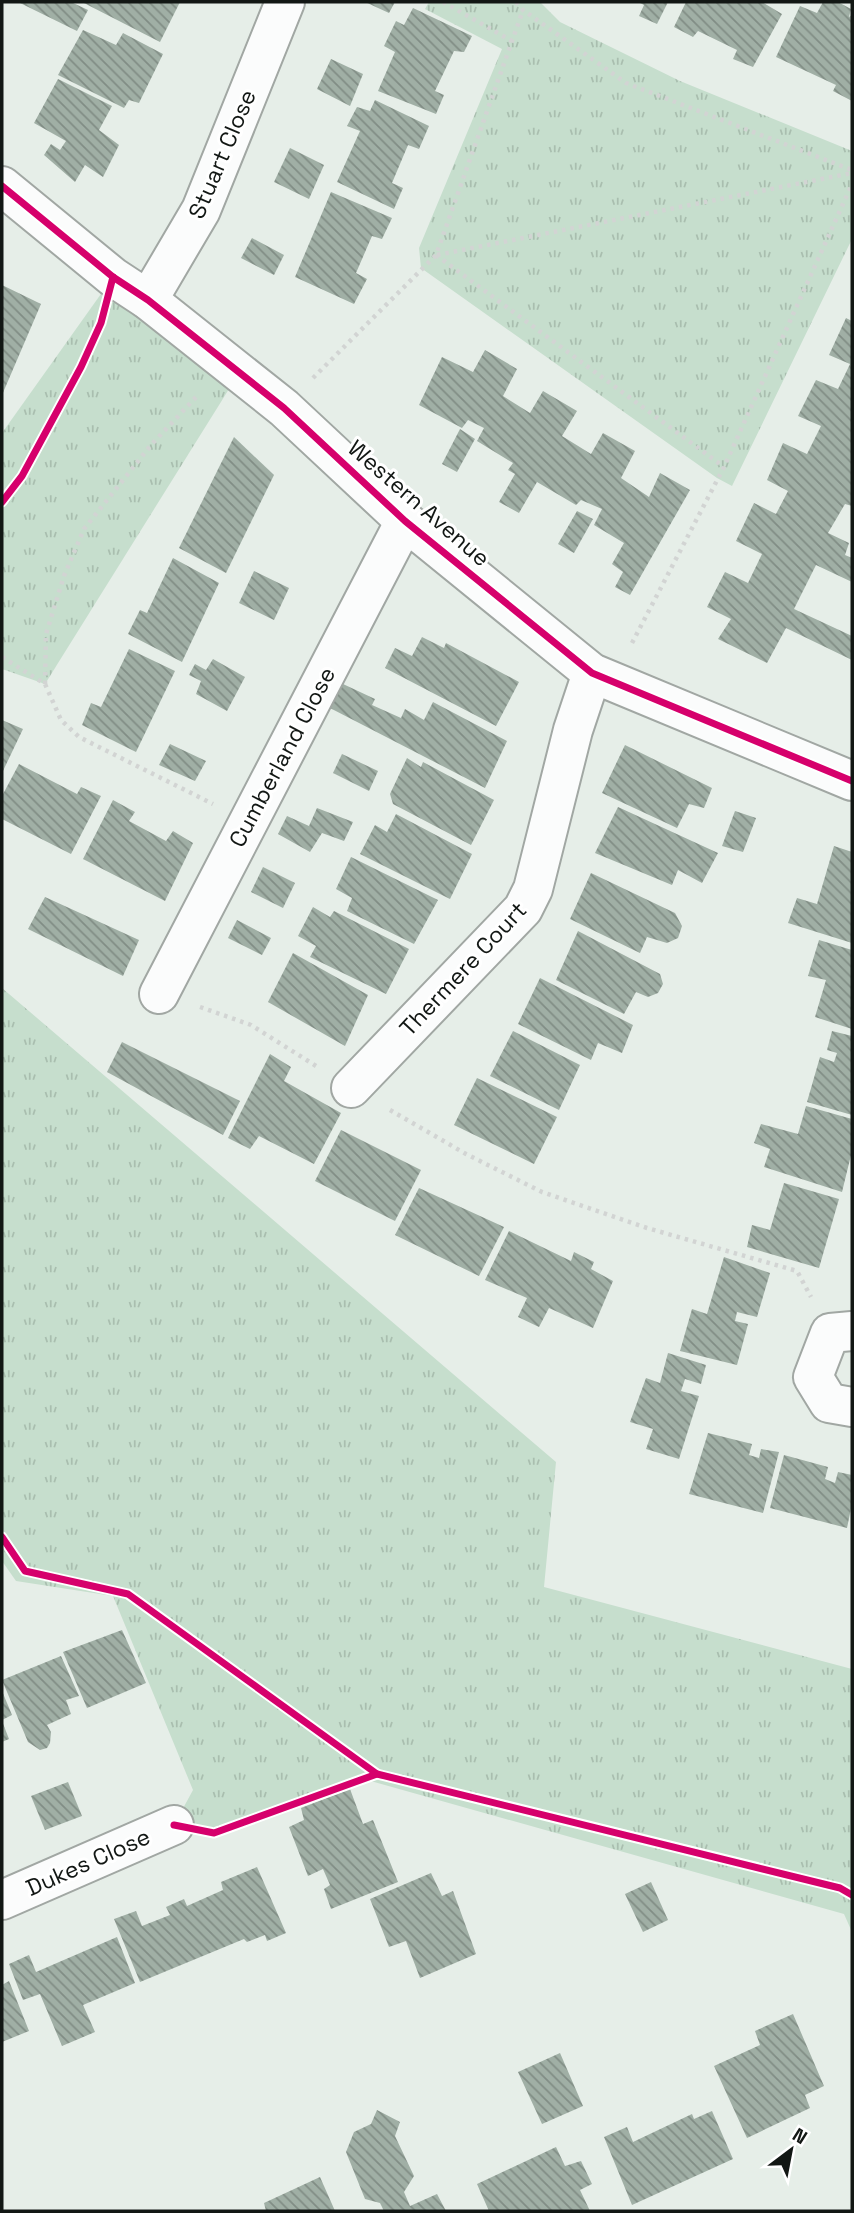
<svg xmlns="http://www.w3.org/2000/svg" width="854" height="2213" font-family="'Space Grotesk',sans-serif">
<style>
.park{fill:url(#park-tufts)}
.building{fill:url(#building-back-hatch)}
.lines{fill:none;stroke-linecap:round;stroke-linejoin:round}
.street-casing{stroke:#a1a7a3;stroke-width:42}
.path{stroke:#d2d4d3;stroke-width:4.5;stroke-dasharray:3.5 5;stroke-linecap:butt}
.street{stroke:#fbfcfc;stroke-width:38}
.cycleway-casing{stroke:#fff;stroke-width:11}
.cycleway{stroke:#d6006c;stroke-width:7}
.labels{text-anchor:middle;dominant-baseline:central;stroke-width:6;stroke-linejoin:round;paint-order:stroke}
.street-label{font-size:23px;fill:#121714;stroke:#fff}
</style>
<defs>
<pattern id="park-tufts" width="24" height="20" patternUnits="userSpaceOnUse" patternTransform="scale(1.75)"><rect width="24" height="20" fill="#c6decd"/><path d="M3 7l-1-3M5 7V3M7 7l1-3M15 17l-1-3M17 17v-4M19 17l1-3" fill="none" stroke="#a9beaf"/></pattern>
<pattern id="building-back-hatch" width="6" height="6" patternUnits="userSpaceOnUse" patternTransform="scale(1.75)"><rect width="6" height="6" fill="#a0afa5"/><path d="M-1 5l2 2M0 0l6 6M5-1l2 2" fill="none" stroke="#818d85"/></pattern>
</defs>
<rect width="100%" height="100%" fill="#e6eee8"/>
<!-- park -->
<g class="park">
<polygon points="429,2 540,2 560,22 680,81 852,151 852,239 732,486 717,478 421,268 419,248 502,49 425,9"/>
<polygon points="113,277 239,373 45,684 2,669 2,433"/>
<polygon points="2,988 556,1462 544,1587 852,1669 852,1932 844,1914 360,1778 214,1833 174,1825 193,1790 113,1596 16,1581 2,1561"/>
</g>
<!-- building -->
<g class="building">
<polygon points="18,2 71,2 88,10 77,31"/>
<polygon points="82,2 180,2 160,42"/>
<polygon points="365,2 395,2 389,13"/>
<polygon points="638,2 668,2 657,24 639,16 644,5"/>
<polygon points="686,2 762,2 782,14 753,67 733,59 737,50 698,31 693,37 674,27"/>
<polygon points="823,2 838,2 851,9 849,17 852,15 852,101 833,91 836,85 776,57 800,6 817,13"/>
<polygon points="413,8 472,36 464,52 454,51 435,91 444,95 436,114 378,91 395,52 384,46 396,21 404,25"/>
<polygon points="83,30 116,45 123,33 163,54 139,103 129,100 124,108 58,75"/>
<polygon points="331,59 363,74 350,106 317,89"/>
<polygon points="58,79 112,106 99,130 119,145 103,177 85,165 75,182 44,155 51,144 60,150 66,141 34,123"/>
<polygon points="375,100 429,126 419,149 408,145 392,183 403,188 394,209 337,182 360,131 347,126 357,107 370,111"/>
<polygon points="290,148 324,165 309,199 274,182"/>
<polygon points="331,192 392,218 382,239 372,236 356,273 367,279 354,304 295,277"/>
<polygon points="252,238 284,255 274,275 241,258"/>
<polygon points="2,285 41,304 2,395"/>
<polygon points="846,318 852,321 852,506 845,504 828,533 849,543 845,555 852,558 852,582 816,565 794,609 852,636 852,660 786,628 767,663 718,639 731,619 707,607 725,572 748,583 762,554 736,541 754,503 776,514 788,491 767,480 783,443 807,454 821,426 798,416 816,380 838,389 850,364 829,355"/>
<polygon points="485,350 517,369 503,396 530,413 543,391 577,411 562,436 591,454 603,433 635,451 621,478 649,497 660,473 690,490 630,595 615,587 623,572 612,564 624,543 594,525 602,509 581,500 576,505 537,482 519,513 499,502 515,474 508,470 513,463 477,441 484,428 468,420 462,428 419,405 442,357 473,372"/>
<polygon points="460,429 475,439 457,472 442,464"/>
<polygon points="234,437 274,475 226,573 179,548"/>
<polygon points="577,511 593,519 574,553 558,544"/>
<polygon points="173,558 219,583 182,662 128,634 140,610 147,613"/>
<polygon points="254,571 289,588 274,620 239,603"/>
<polygon points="422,637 444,648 446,643 519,682 496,726 385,668 395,648 412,656"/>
<polygon points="129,649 175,671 136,752 82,725 91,703 101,707"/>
<polygon points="213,659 245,677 227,711 196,694 201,681 189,675 195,664 206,670"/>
<polygon points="343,684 375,699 372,705 401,718 405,709 424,720 433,702 507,741 485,788 330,708"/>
<polygon points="2,720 23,729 2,773"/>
<polygon points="170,744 206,761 195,781 159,765"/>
<polygon points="625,745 712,788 704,808 689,804 677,828 602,793"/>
<polygon points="342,754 378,771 369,791 333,773"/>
<polygon points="407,758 421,767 423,762 494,800 471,845 393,804 390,794"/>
<polygon points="19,764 77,794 81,787 101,796 71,854 2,819 2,796"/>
<polygon points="113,800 135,812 129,821 166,841 173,831 193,843 165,901 83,859"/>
<polygon points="618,807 718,853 702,883 678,870 672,885 595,853"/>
<polygon points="317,808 353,822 344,841 322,833 310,852 278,834 287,816 309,826"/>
<polygon points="735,811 756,818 743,852 722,846"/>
<polygon points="396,814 472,854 450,899 360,854 375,825 387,832"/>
<polygon points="834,846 852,852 852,943 788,923 797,898 817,904"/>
<polygon points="351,857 438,900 414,944 347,911 352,898 336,889"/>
<polygon points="263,867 295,883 283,908 251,892"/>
<polygon points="591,873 675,913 682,926 678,938 667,943 647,937 640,953 570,919"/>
<polygon points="45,897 139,940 123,976 28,929"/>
<polygon points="313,907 330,917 334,911 409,949 386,994 310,957 316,946 298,936"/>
<polygon points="237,920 271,938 262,955 228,938"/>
<polygon points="578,931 660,974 663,984 658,993 648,997 636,992 624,1014 556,980"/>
<polygon points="819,940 852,950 852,1029 815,1017 826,980 808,976"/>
<polygon points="293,953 368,995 345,1046 268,1002"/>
<polygon points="540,978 633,1025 622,1053 598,1043 591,1060 518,1024"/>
<polygon points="513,1031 580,1065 559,1110 490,1076"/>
<polygon points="832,1031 852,1036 852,1115 807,1102 820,1057 834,1062 837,1053 827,1050"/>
<polygon points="122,1042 240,1101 223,1135 107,1072"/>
<polygon points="270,1054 291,1067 284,1081 341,1113 314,1164 259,1136 250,1149 228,1138"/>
<polygon points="477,1078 557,1117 534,1164 454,1125"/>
<polygon points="806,1106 852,1119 852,1151 842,1192 764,1167 770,1149 754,1143 761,1124 798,1134"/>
<polygon points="341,1130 421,1170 395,1221 315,1181"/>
<polygon points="784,1183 839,1199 819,1268 747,1247 752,1225 770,1230"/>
<polygon points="419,1188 504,1227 479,1276 395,1235"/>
<polygon points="509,1231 571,1261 574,1252 594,1262 591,1269 613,1281 593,1328 549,1308 539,1327 518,1317 527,1298 485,1280"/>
<polygon points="724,1257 770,1273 757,1317 737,1312 735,1321 748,1324 737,1365 680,1351 692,1309 707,1314"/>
<polygon points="668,1353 706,1365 701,1384 685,1379 681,1391 699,1396 679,1459 646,1449 653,1429 630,1422 646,1378 660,1383"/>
<polygon points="708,1433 752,1444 749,1455 759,1458 761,1449 779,1452 763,1513 689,1494"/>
<polygon points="784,1455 828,1467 825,1479 835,1483 838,1472 852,1475 852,1504 847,1528 770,1508"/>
<polygon points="122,1630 146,1683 87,1708 63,1652"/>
<polygon points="61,1656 79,1696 66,1700 71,1714 47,1725 51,1732 50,1743 47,1748 40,1750 28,1742 2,1680"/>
<polygon points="2,1691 12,1715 2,1720"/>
<polygon points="2,1721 9,1739 2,1742"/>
<polygon points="68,1782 82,1816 45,1830 31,1796"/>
<polygon points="350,1789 363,1824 373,1820 398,1882 331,1909 324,1889 330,1885 323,1869 308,1876 289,1827 304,1820 301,1808"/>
<polygon points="257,1867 286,1933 267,1941 265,1935 247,1942 244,1939 140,1982 114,1919 136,1911 142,1926 170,1915 166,1907 184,1899 187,1906 223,1890 221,1882"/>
<polygon points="431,1873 442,1896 453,1891 476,1954 420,1978 406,1941 389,1947 370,1899"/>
<polygon points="651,1882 668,1920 643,1932 625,1894"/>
<polygon points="117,1937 135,1983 83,2005 95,2032 62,2046 40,1994 23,2000 9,1964 29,1955 36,1972"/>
<polygon points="9,1981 29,2031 2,2042 2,1985"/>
<polygon points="793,2014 824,2086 805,2095 810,2108 747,2138 714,2066 760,2045 755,2031"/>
<polygon points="560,2053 583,2106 542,2124 518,2072"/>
<polygon points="377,2110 400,2122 395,2136 414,2176 404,2192 410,2206 437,2194 446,2211 384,2211 380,2203 365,2199 346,2152 354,2132 371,2124"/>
<polygon points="712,2111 733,2159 632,2205 604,2137 627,2127 633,2142 692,2114 694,2119"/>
<polygon points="556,2147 565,2166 581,2161 592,2184 580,2190 590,2211 489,2211 477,2184"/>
<polygon points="320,2177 335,2211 266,2211 264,2203"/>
</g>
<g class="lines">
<!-- street casing -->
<g class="street-casing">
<g id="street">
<polyline points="2,186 113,277 148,300 284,408 405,521 592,673 852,781"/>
<polyline points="148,300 201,210 285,2"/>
<polyline points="159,994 405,521"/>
<polyline points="351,1088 523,909 533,889 573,730 592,673"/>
<polyline points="852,1331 830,1333 813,1377 829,1403 852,1407"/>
<polyline points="2,1900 174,1825"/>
</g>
</g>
<!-- path -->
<g class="path">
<polyline points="443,2 512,41"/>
<polyline points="516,2 523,10 626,83 852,170"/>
<polyline points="436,255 724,467"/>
<polyline points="437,255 852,173"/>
<polyline points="313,378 436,255 523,10"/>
<polyline points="632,643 724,467 852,184"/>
<polyline points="2,657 45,684 61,720 79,737 213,804"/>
<polyline points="45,684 46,634 64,576 84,529 151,445 198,395"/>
<polyline points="200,1007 251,1025 316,1066"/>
<polyline points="390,1110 466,1154 542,1192 647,1228 797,1271 811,1297"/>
</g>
<!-- street -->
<use href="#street" class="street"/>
<!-- cycleway casing -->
<g class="cycleway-casing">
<g id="cycleway">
<polyline points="2,186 113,277 148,300 284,408 405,521 592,673 852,781"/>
<polyline points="2,502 22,476 81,367 101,323 113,277"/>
<polyline points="2,1537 25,1571 128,1594 377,1774 840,1888 852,1895"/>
<polyline points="174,1825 214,1833 377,1774"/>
</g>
</g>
<!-- cycleway -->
<use href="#cycleway" class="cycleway"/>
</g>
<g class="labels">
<!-- street labels -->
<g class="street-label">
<text transform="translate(222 154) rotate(-67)">Stuart Close</text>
<text transform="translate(419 503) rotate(41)">Western Avenue</text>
<text transform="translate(282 757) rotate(-62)">Cumberland Close</text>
<text transform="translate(463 969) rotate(-47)">Thermere Court</text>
<text transform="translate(88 1862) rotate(-24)">Dukes Close</text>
</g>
</g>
<!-- border -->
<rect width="854" height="2213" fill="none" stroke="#121714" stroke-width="7"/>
<!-- north arrow -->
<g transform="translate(791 2150) rotate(32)" stroke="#ffffff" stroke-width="5" paint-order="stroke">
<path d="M0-5L12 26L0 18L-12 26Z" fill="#121714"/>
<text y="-10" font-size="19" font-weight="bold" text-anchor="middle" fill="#121714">N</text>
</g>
</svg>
